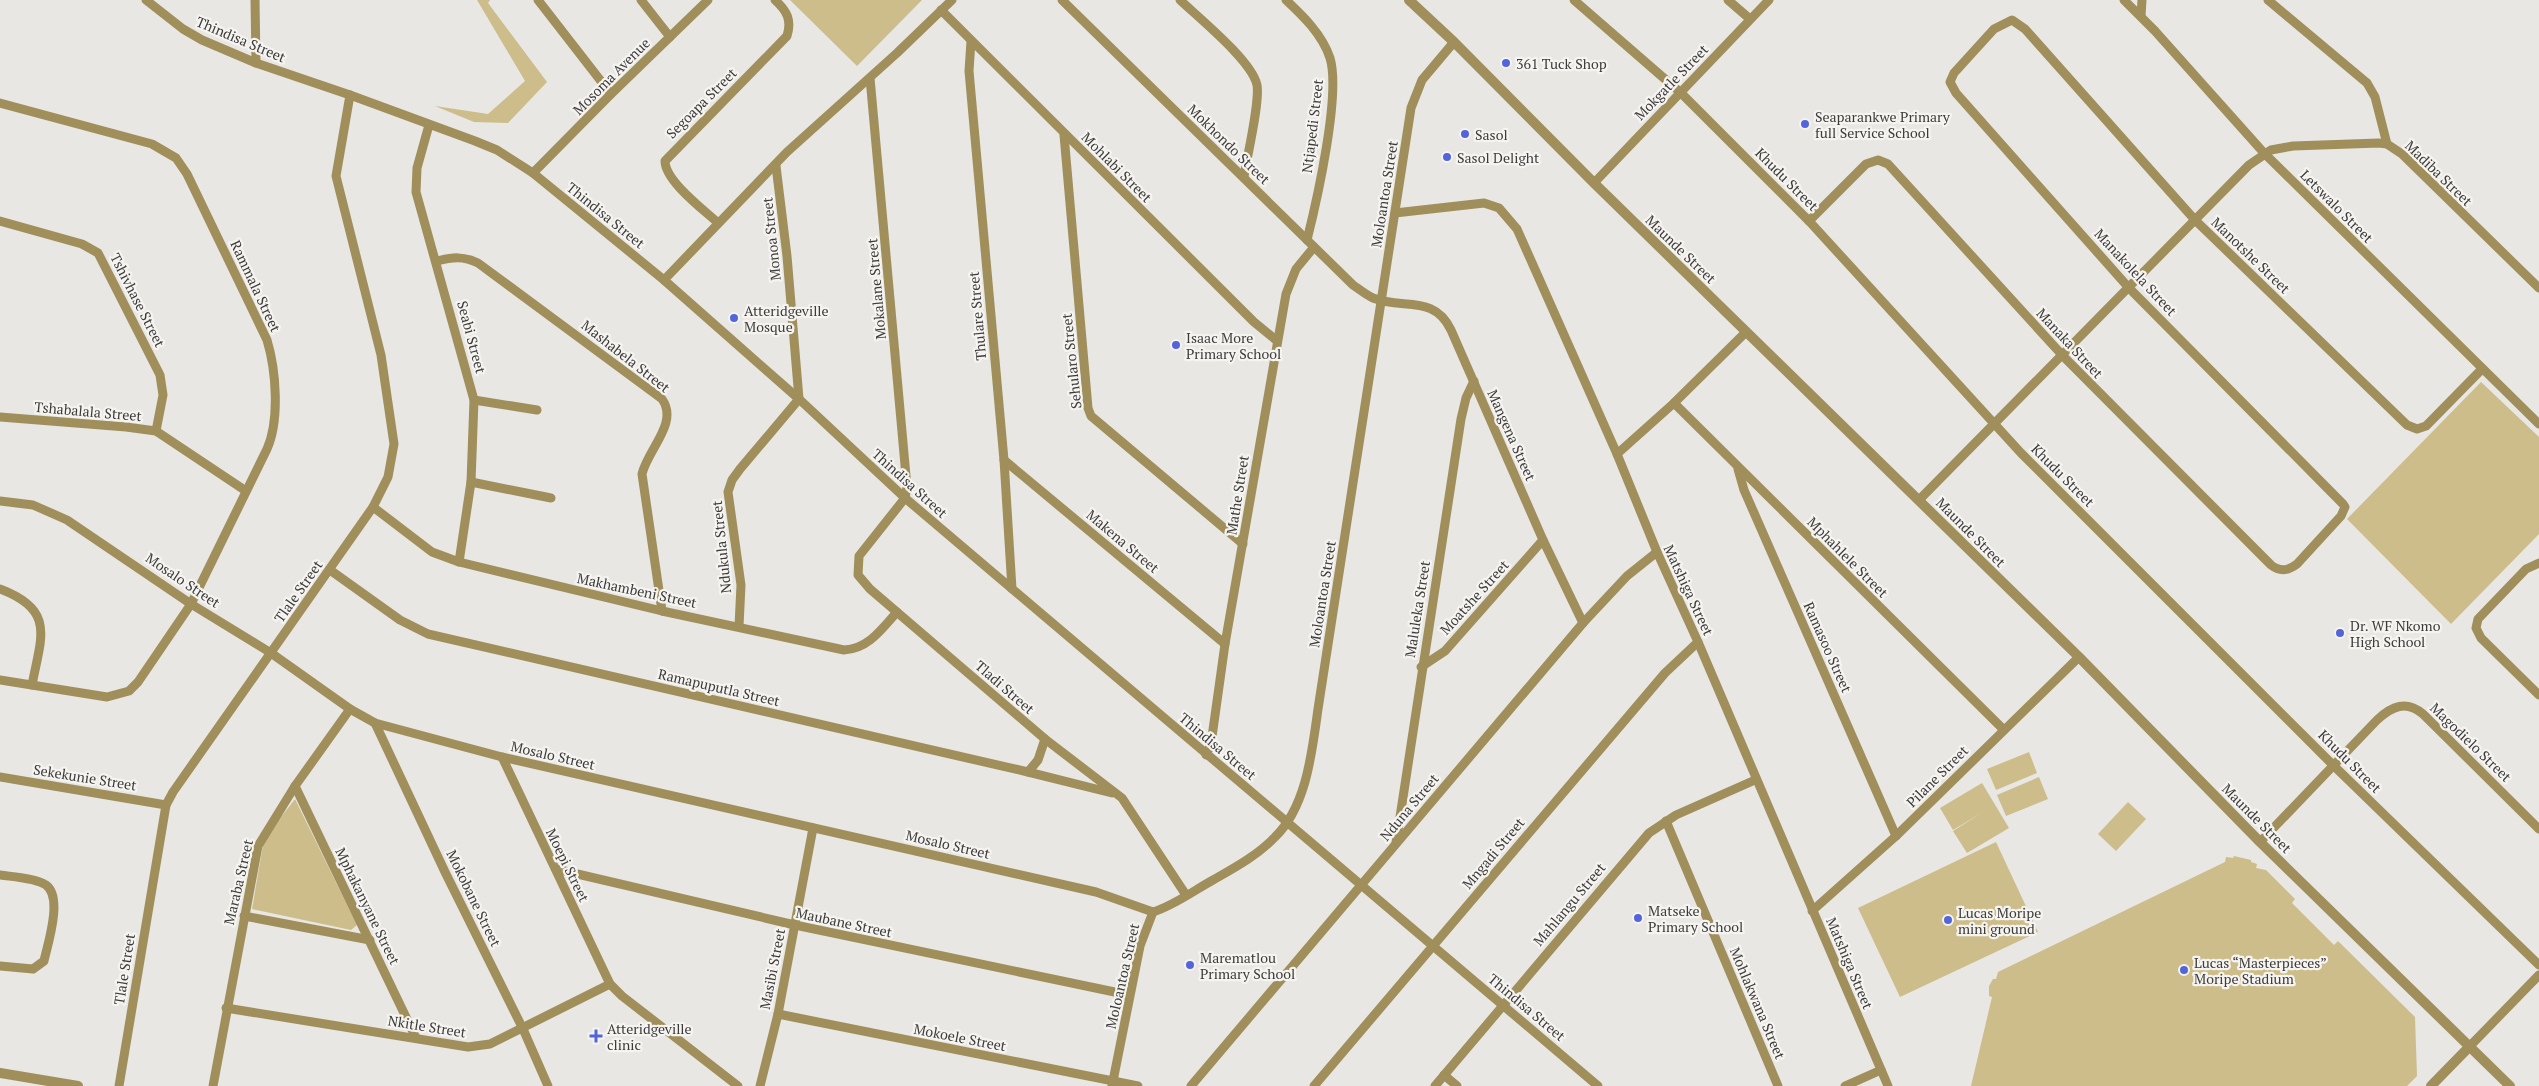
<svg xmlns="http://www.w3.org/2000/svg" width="2539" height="1086" font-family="'PT Serif',serif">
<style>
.green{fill:#cdbd8a}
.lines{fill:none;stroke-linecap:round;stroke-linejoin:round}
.minor{stroke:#a08f5b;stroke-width:9}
.tertiary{stroke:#a08f5b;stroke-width:10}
.poi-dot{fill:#5365db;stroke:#f6f4f1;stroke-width:2}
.labels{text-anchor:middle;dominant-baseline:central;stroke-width:4.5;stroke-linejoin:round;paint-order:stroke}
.street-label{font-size:14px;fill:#3d3c3b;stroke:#f6f4f1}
.poi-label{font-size:14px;fill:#3d3c3b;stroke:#f6f4f1;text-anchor:start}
</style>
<rect width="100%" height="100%" fill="#e8e7e4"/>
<!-- green -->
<g class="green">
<polygon points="477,0 490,0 488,3 547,82 508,123 474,122 435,106 488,114 525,81"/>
<polygon points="790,0 922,0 857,66"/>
<polygon points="2481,382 2539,437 2539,534 2451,624 2347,519"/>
<polygon points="2029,752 2037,773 1996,790 1987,769"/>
<polygon points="2039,777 2048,799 2006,816 1997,795"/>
<polygon points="1982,783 2009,828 1967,853 1953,831 1983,812 1953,830 1940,808"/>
<polygon points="295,799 357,925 351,930 252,909 264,839"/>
<polygon points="2128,802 2146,819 2116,851 2098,834"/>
<polygon points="1996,842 2038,932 1900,997 1858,908"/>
<polygon points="2234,856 2251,860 2251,862 2257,864 2256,868 2266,870 2295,899 2292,903 2334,945 2338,941 2415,1017 2417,1076 2407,1086 1971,1086 1992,997 1989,996 1989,986 1993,979 1996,979 1998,972 2225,862 2226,857 2233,858"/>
</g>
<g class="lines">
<!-- minor -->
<g class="minor">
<polyline points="146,0 183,29 202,40 256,63 350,95 475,141 497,150 533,173 664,280 799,399 905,498 1598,1086"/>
<polyline points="255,0 256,63"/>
<polyline points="538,0 611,94"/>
<polyline points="641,0 670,37"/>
<path d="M1062,0L1353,285C1359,289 1366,295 1373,298C1403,310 1434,294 1451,330L1543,540L1583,623"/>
<path d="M1180,0C1199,18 1252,61 1257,85C1260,103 1247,156 1244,177"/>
<path d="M1286,0C1303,16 1322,34 1330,58C1341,94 1317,200 1307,240"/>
<polyline points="1574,0 1681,93 1809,221 2021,453 2333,765 2539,965"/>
<polyline points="1728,0 1750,19"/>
<polyline points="2124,0 2155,31 2264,153 2539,424"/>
<polyline points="2268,0 2367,83 2375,97 2387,144"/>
<polyline points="941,10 1254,322 1276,340"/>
<polyline points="2141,16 2142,0"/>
<polyline points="971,41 969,71 1004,460 1012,589"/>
<polyline points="870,78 907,487 905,498 859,556 858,575 870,589 1045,739 1122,798 1186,895"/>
<path d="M0,103L152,144L176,158L187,174L267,340C276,370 280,420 267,449L191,604L138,682L129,691L107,697L0,680"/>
<polyline points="429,125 417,168 416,192 474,400 471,482 459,562"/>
<polyline points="1064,135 1088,408 1091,416 1243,544"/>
<polyline points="533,173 611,94 708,0"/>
<polyline points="1594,183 1769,0"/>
<polyline points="1395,213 1484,203 1499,208 1517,229 1617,454 1657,552 1698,642 1888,1086"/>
<polyline points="0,221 82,244 98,253 160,375 163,395 156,431"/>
<path d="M1809,221L1866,164L1878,160L1888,164L2063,356L2271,565C2280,572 2288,571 2297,564L2341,516L2345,507L2343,504L2129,288L1956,93L1950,82L1954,73L1994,29L2012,20L2025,29L2195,220L2407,425L2417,429L2426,426L2482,369"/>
<path d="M718,223C704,210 665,181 665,161L787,36C792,20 787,11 775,0"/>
<path d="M437,261C453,257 463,256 478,263L662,399C679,423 648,449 642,474L662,611"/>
<polyline points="664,280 787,152 897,53 952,0"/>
<polyline points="474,400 537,410"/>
<polyline points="1674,403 2003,729"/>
<polyline points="0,417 126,427 156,431 246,491"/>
<polyline points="1617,454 1674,403 1746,332"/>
<polyline points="1004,460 1225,644"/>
<polyline points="1738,469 1744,490 1896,836"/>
<polyline points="471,482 551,498"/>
<polyline points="1919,500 2249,165 2271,150 2293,146 2379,143 2387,144 2402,154 2539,288"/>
<polyline points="0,501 33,505 67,520 191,604 271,653 350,709 375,723 502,757 1096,892 1153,912"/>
<path d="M373,507L432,552L459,562L662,611L844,650C868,649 882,629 897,612"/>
<polyline points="2539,563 2526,569 2478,619 2476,628 2481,638 2539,695"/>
<polyline points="330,570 400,620 428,634 1028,772 1112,793"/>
<path d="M0,589C56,610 41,637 32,685"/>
<polyline points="739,626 741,585 728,492 732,480 740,469 799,399 787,256 776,166"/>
<polyline points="1421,667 1445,651 1543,540"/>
<polyline points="375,723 445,872 523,1029 548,1086"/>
<polyline points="1206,755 1211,744 1225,644 1286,294 1296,269 1314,247"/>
<polyline points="502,757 610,984 622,996 738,1086"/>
<polyline points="1028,772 1038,760 1045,739"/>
<polyline points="0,777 166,805"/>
<polyline points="295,786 416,1038"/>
<polyline points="1666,821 1778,1086"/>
<path d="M2260,842L2377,720C2392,706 2406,700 2423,714L2539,829"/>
<polyline points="1396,843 1461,419 1466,398 1474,381"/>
<polyline points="556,869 795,925 1129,995"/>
<path d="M0,875C14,877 35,878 46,885C63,897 48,943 44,961L33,969L0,966"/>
<polyline points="1812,911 1896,836 2079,657"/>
<polyline points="244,916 370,940"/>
<polyline points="226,1008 468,1047 490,1044 610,984"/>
<polyline points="778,1014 1138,1086"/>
<polyline points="2470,1046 2539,975"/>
<polyline points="1444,1075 1457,1086"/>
<polyline points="119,1086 166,805 173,792 373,507 388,477 394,444 381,355 336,176 350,95"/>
<polyline points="213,1086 258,846 295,786 350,709"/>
<polyline points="760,1086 778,1014 813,828"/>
<path d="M1112,1086L1140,946L1153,912C1175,905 1193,891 1213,880C1234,868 1258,855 1275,837C1307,806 1312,751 1318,709L1411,108L1422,80L1454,42"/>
<polyline points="1191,1086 1583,623 1627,576 1657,552"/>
<polyline points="1314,1086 1665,673 1698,642"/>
<polyline points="1435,1086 1649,833 1676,815 1755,780"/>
<polyline points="1845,1086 1881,1070"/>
</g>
<!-- tertiary -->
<g class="tertiary">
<polyline points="1409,0 1454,42 1594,183 2079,657 2260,842 2510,1086"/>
<polyline points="0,1073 78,1086"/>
<polyline points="2431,1086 2470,1046"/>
</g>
</g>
<!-- markers -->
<g class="poi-dot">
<circle cx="1506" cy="63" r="5"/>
<circle cx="1805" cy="124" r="5"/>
<circle cx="1465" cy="134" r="5"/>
<circle cx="1447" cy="157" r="5"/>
<circle cx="734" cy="318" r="5"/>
<circle cx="1176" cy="345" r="5"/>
<circle cx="2340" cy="633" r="5"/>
<circle cx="1638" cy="918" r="5"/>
<circle cx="1948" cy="920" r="5"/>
<circle cx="1190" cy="965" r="5"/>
<circle cx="2184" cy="970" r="5"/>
<path d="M593.5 1028.5h5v5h5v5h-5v5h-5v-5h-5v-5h5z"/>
</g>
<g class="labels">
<!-- street labels -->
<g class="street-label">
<text transform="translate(241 39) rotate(23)">Thindisa Street</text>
<text transform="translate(611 76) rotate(-45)">Mosoma Avenue</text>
<text transform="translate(1671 82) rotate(-46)">Mokgatle Street</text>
<text transform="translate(701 103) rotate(-45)">Segoapa Street</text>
<text transform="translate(1312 126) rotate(-83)">Ntjapedi Street</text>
<text transform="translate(1229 144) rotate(44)">Mokhondo Street</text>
<text transform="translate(1117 167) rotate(45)">Mohlabi Street</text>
<text transform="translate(2439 173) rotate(44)">Madiba Street</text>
<text transform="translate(1787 179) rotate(45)">Khudu Street</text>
<text transform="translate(1384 194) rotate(-81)">Moloantoa Street</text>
<text transform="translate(2337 206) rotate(45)">Letswalo Street</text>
<text transform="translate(606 215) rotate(39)">Thindisa Street</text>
<text transform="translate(771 239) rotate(-96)">Monoa Street</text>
<text transform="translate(1681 249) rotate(44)">Maunde Street</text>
<text transform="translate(2251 255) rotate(44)">Manotshe Street</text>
<text transform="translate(2136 272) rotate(47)">Manakolela Street</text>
<text transform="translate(256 286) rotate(65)">Rammala Street</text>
<text transform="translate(876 289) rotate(-95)">Mokalane Street</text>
<text transform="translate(138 300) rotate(63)">Tshivhase Street</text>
<text transform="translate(977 316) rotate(-95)">Thulare Street</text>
<text transform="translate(472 337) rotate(75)">Seabi Street</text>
<text transform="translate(2070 343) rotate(47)">Manaka Street</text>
<text transform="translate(626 356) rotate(38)">Mashabela Street</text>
<text transform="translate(1071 361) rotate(-96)">Sehularo Street</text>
<text transform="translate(88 411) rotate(5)">Tshabalala Street</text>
<text transform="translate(1512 435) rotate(66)">Mangena Street</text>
<text transform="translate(2063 475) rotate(45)">Khudu Street</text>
<text transform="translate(910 483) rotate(42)">Thindisa Street</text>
<text transform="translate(1237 495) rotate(-81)">Mathe Street</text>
<text transform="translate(1971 532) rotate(45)">Maunde Street</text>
<text transform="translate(1123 541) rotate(40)">Makena Street</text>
<text transform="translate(721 547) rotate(-96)">Ndukula Street</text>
<text transform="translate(1848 557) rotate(45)">Mphahlele Street</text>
<text transform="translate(183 580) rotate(34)">Mosalo Street</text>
<text transform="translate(637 590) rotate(12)">Makhambeni Street</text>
<text transform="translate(1689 590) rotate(65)">Matshiga Street</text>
<text transform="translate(298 591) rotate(-55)">Tlale Street</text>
<text transform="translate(1322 594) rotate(-81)">Moloantoa Street</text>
<text transform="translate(1474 597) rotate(-48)">Moatshe Street</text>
<text transform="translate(1417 609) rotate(-81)">Maluleka Street</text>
<text transform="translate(1828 647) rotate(66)">Ramasoo Street</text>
<text transform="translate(719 687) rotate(13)">Ramapuputla Street</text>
<text transform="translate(1005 687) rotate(41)">Tladi Street</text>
<text transform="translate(2471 742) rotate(44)">Magodielo Street</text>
<text transform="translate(1218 746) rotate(40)">Thindisa Street</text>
<text transform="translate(553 755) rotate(13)">Mosalo Street</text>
<text transform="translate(2350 761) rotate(45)">Khudu Street</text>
<text transform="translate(1937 776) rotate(-45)">Pilane Street</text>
<text transform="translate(85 777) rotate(9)">Sekekunie Street</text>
<text transform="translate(1409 807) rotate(-50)">Nduna Street</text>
<text transform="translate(2257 818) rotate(45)">Maunde Street</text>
<text transform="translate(948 844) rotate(13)">Mosalo Street</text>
<text transform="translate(1493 853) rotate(-50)">Mngadi Street</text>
<text transform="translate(568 865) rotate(64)">Moepi Street</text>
<text transform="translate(238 882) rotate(-77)">Maraba Street</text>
<text transform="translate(474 898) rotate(64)">Mokobane Street</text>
<text transform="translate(1569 904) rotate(-50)">Mahlangu Street</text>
<text transform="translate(368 906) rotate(64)">Mphakanyane Street</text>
<text transform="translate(844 922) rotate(12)">Maubane Street</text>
<text transform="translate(1850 963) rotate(67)">Matshiga Street</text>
<text transform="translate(124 969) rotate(-81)">Tlale Street</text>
<text transform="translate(772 969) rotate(-79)">Masibi Street</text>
<text transform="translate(1122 976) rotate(-77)">Moloantoa Street</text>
<text transform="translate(1758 1003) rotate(67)">Mohlakwana Street</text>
<text transform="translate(1527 1007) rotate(40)">Thindisa Street</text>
<text transform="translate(427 1026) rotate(9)">Nkitle Street</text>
<text transform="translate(960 1037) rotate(11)">Mokoele Street</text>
</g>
<!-- poi labels -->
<g class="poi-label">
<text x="1516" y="63">361 Tuck Shop</text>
<text x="1815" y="116">Seaparankwe Primary<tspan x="1815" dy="16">full Service School</tspan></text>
<text x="1475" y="134">Sasol</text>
<text x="1457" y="157">Sasol Delight</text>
<text x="744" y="310">Atteridgeville<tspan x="744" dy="16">Mosque</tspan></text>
<text x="1186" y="337">Isaac More<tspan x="1186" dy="16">Primary School</tspan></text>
<text x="2350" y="625">Dr. WF Nkomo<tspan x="2350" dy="16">High School</tspan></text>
<text x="1648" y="910">Matseke<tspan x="1648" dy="16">Primary School</tspan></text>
<text x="1958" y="912">Lucas Moripe<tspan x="1958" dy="16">mini ground</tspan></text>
<text x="1200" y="957">Marematlou<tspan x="1200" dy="16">Primary School</tspan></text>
<text x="2194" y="962">Lucas “Masterpieces”<tspan x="2194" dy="16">Moripe Stadium</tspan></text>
<text x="607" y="1028">Atteridgeville<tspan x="607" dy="16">clinic</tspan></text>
</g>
</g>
</svg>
